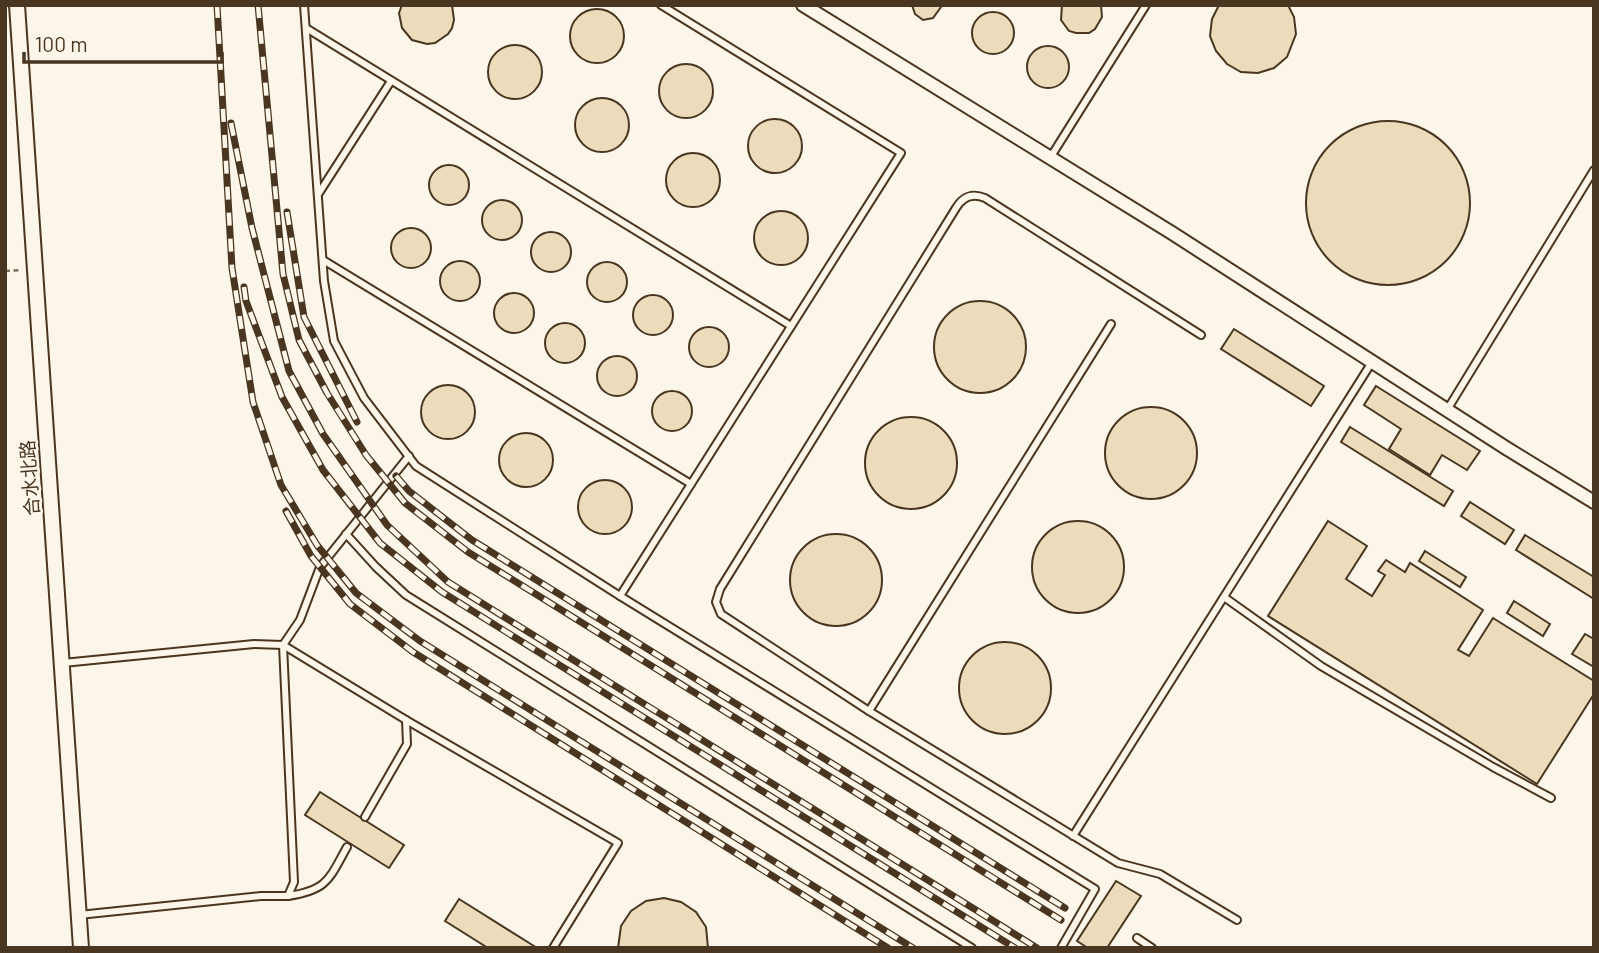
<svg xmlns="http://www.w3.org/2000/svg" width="1599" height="953" font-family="Barlow,'Noto Sans SC',sans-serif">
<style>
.building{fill:#ecdcbc;stroke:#4a3520;stroke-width:2}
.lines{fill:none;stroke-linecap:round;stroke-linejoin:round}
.service-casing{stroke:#4a3520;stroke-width:10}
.minor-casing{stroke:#4a3520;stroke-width:16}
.tertiary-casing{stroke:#4a3520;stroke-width:18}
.path{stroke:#7f6f5c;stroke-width:2.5;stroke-dasharray:5 3.5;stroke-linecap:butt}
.service{stroke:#fbf6e9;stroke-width:6}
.minor{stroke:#fbf6e9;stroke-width:12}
.tertiary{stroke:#fbf6e9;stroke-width:14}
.rail-casing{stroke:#4a3520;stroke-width:7}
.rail{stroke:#fbf6e9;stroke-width:4.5;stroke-dasharray:13;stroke-linecap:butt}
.labels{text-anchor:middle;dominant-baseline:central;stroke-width:5;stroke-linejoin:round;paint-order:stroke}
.street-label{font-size:19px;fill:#4a3520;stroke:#fbf6e9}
</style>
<rect width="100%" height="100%" fill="#fbf6e9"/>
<!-- building -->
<g class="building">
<polygon points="452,5 454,20 452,28 448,34 435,43 427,44 412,40 402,28 399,13 402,5"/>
<polygon points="912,5 941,5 941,7 933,18 923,20 915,14"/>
<polygon points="1062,5 1101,5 1102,17 1095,29 1089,33 1076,33 1069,31 1061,20"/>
<polygon points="1219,5 1288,5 1294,17 1296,34 1287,57 1274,68 1258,73 1241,72 1227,64 1216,51 1210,36 1212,19"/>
<circle cx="597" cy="36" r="27"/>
<circle cx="993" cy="33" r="21"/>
<circle cx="515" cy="72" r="27"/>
<circle cx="1048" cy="67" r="21"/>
<circle cx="686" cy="91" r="27"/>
<circle cx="602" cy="125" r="27"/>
<circle cx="775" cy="146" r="27"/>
<circle cx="1388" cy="203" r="82"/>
<circle cx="693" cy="180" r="27"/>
<circle cx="449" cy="185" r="20"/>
<circle cx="502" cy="220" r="20"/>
<circle cx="781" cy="238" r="27"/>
<circle cx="411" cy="248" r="20"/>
<circle cx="551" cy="252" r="20"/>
<circle cx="460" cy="281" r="20"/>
<circle cx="607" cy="282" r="20"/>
<circle cx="514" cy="313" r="20"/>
<circle cx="653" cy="315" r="20"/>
<circle cx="980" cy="347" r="46"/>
<circle cx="565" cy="343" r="20"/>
<circle cx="709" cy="347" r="20"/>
<polygon points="1234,329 1324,386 1311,406 1221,349"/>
<circle cx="617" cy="376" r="20"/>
<circle cx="448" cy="412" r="27"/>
<polygon points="1376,386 1480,451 1467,470 1442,455 1430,475 1389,449 1401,429 1364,405"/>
<circle cx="672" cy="411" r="20"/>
<circle cx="1151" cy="453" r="46"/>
<circle cx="911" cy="463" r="46"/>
<polygon points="1350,427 1453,491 1444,506 1341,442"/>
<circle cx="526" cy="460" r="27"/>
<circle cx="605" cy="507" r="27"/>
<polygon points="1470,502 1514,530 1505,544 1461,516"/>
<polygon points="1328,521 1367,546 1346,579 1372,596 1385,575 1378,571 1386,560 1405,572 1410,563 1483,610 1458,650 1469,656 1493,618 1594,681 1594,694 1537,784 1268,616"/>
<circle cx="1078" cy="567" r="46"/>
<circle cx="836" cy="580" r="46"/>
<polygon points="1525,535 1594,577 1594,599 1516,550"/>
<polygon points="1425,551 1466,577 1460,587 1419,561"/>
<polygon points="1514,601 1550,624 1543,636 1507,613"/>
<polygon points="1585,634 1594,639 1594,667 1572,654"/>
<circle cx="1005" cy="688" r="46"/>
<polygon points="320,792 404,845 389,868 305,815"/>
<polygon points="1116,881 1141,896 1107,948 1088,948 1077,941"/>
<polygon points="664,898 681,902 696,912 706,927 708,948 618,948 621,926 631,911 646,901"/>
<polygon points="459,899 534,946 533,948 488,948 445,921"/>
</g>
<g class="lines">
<!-- service casing -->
<g class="service-casing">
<g id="service">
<polyline points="304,5 324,281 334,341 364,398 416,466 620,596 1095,889 1061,948"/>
<polyline points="306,28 791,326"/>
<polyline points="1050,158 1146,5"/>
<polyline points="319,193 391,81"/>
<polyline points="323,260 691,484"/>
<path d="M1111,324L869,711L721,614L716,602L720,589L956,208C963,196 973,193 985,198L1201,335"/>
<polyline points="1447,410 1594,170"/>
<polyline points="346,534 376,567 406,595 972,948"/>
<polyline points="620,596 901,153 661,5"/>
<polyline points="1224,597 1321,666 1493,767 1551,798"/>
<polyline points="63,663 254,644 283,645 406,720 618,843 553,948"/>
<polyline points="869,711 1118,863 1160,874 1237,920"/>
<polyline points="365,817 407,744 406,720"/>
<polyline points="1073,836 1372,362"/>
<path d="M288,896C328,890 329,879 347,847"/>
<polyline points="79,915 261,896 288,896 294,882 283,645 300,620 320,567 409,456"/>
<polyline points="1137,938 1152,948"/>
</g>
</g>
<!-- minor casing -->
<g class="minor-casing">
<polyline id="minor" points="803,5 1172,233 1506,448 1594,502"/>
</g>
<!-- tertiary casing -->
<g class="tertiary-casing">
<polyline id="tertiary" points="17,5 81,948"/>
</g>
<!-- path -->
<polyline class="path" points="5,271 21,270"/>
<!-- service -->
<use href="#service" class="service"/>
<!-- minor -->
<use href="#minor" class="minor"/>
<!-- tertiary -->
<use href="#tertiary" class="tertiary"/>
<!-- rail casing -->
<g class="rail-casing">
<g id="rail">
<polyline points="217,5 232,268 253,402 281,485 317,545 356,593 420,641 913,948"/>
<polyline points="258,5 283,274 299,340 327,393 366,455 405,503 468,552 1061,920"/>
<polyline points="231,123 252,228 289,371 323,434 387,525 448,582 1037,948"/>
<polyline points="287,212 304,317 357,422"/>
<polyline points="244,287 246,301 282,397 323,470 380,543 442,592 1015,948"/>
<polyline points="396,476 409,491 472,540 1065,908"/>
<polyline points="286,511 311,556 350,604 413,652 888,948"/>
</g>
</g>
<!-- rail -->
<use href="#rail" class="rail"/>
</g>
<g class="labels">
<!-- street labels -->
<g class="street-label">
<text transform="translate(29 478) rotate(-94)">合水北路</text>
</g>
</g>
<!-- border -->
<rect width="1599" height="953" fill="none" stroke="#4a3520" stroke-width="14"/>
<!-- scale -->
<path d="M24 52v10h198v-10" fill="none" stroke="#4a3520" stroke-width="3.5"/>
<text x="35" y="52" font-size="21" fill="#4a3520" stroke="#fbf6e9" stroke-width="5" paint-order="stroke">100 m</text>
</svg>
